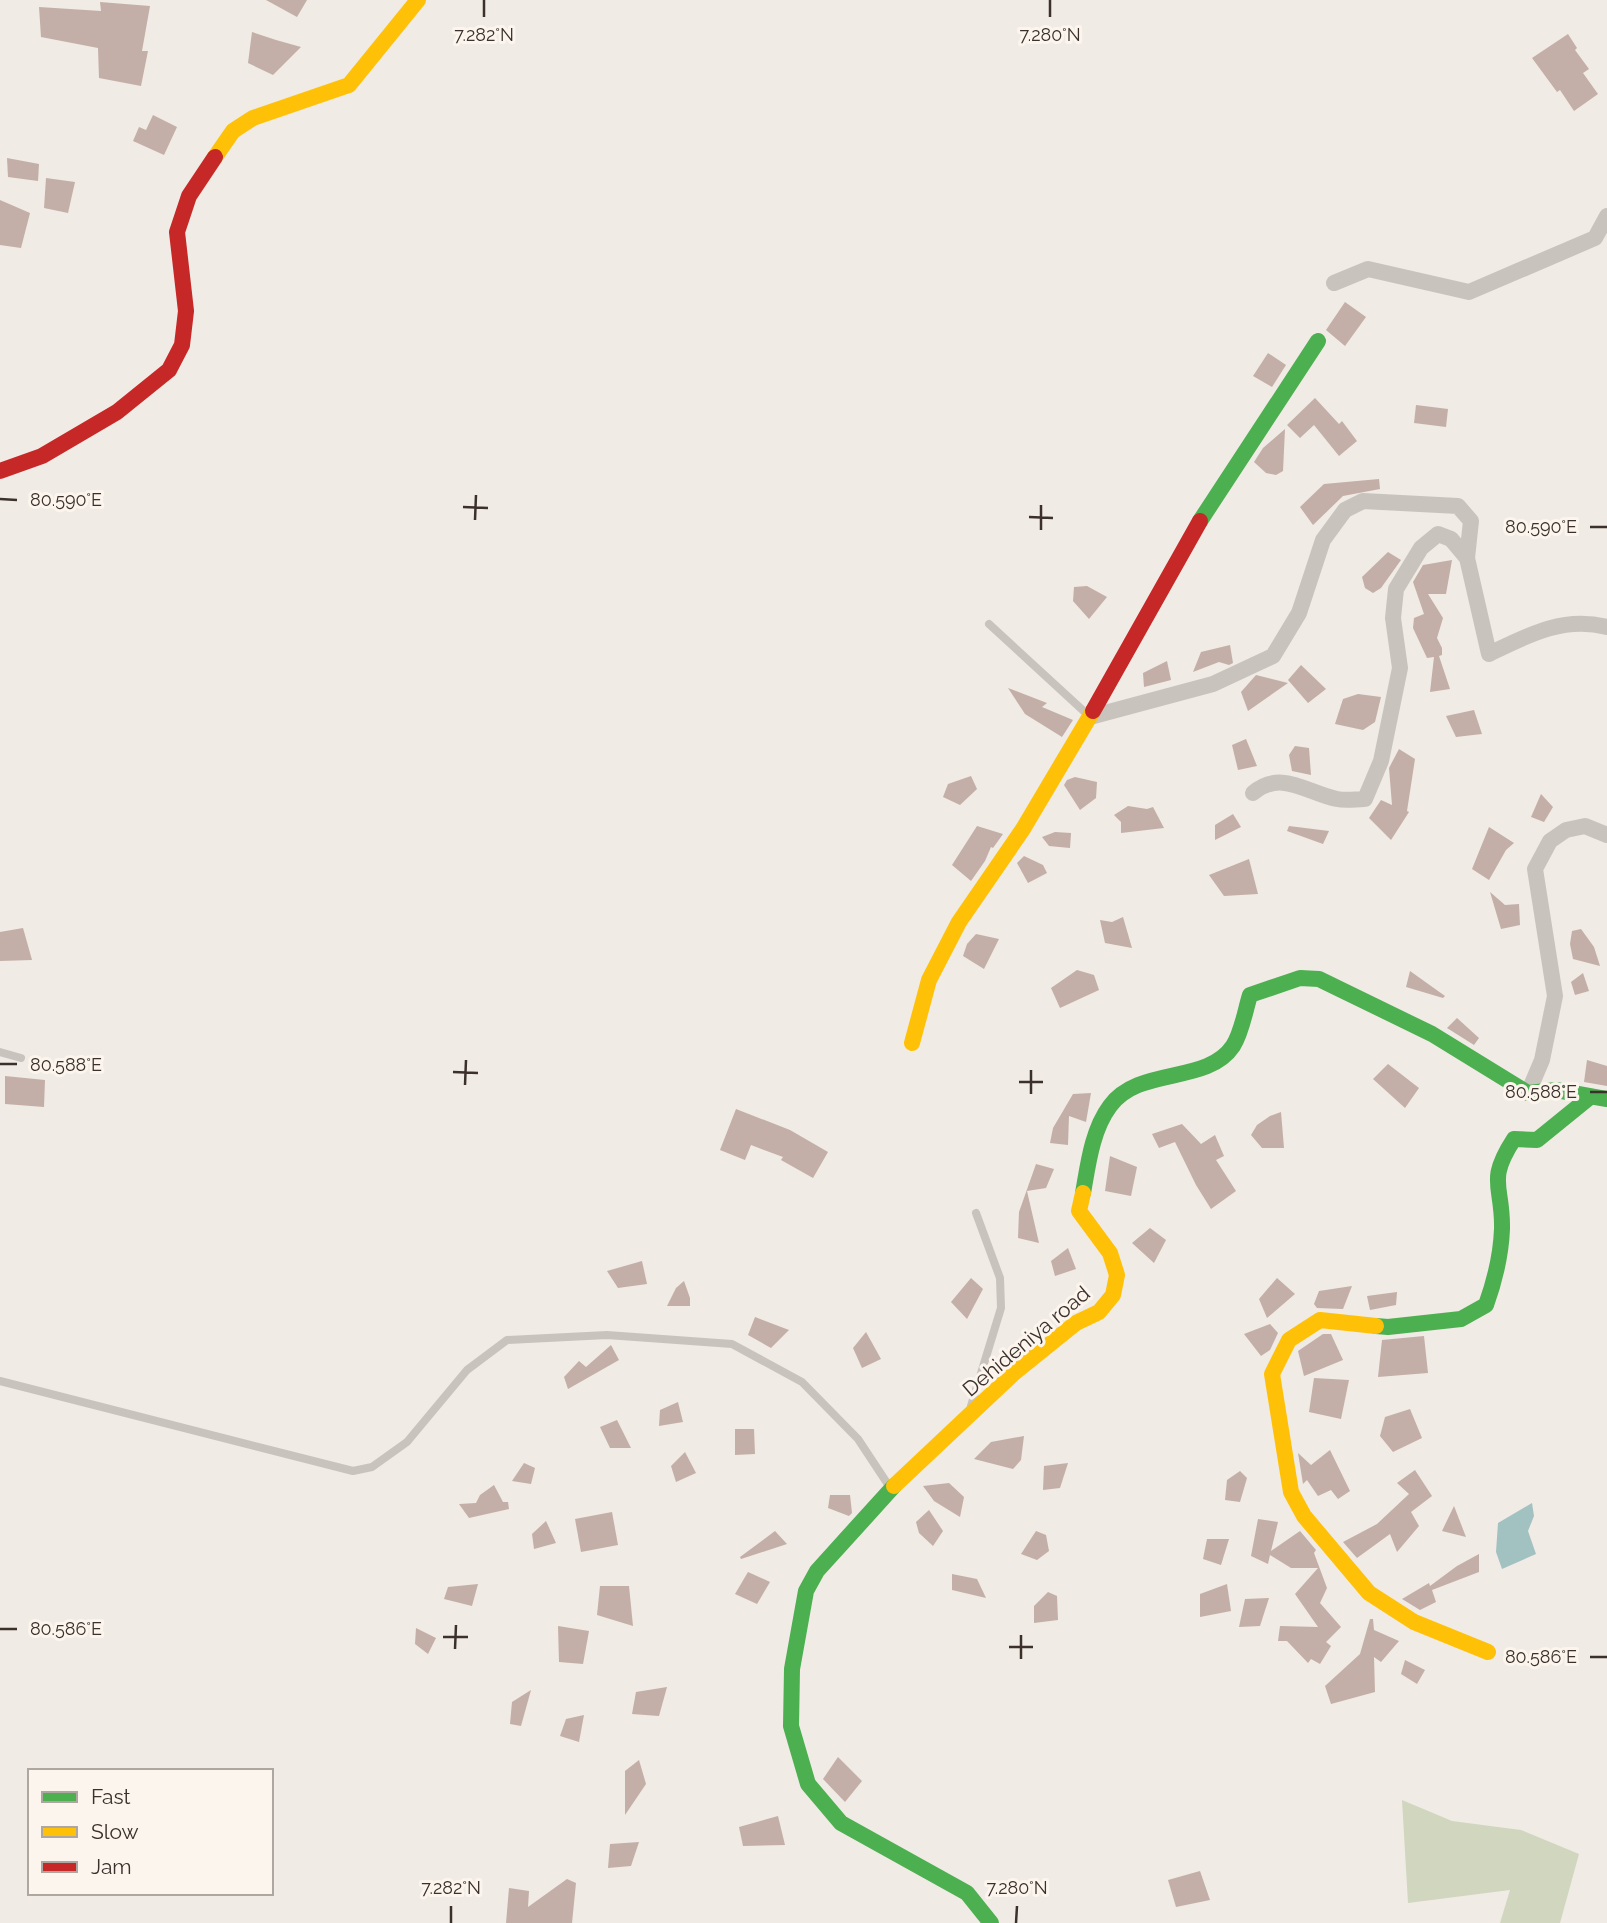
<svg xmlns="http://www.w3.org/2000/svg" width="1607" height="1923" font-family="Raleway,sans-serif">
<style>
.green{fill:#d1d6bf}
.water{fill:#a1c2c1}
.building{fill:#c3afa7}
.lines{fill:none;stroke-linecap:round;stroke-linejoin:round}
.lane{stroke:#c9c3be;stroke-width:8}
.street{stroke:#c9c3be;stroke-width:16}
.fast{stroke:#4caf50;stroke-width:16}
.slow{stroke:#ffc107;stroke-width:16}
.jam{stroke:#c62828;stroke-width:16}
.ticks{fill:none;stroke:#3b302b;stroke-width:2.5}
.labels{text-anchor:middle;dominant-baseline:central;stroke-width:6;stroke-linejoin:round;paint-order:stroke}
.street-label{font-size:21px;fill:#3b302b;stroke:#fbf5ee}
.ticks-label{font-size:18px;text-anchor:middle;fill:#3b302b;stroke:#fbf5ee;stroke-width:6;stroke-linejoin:round;paint-order:stroke}
</style>
<rect width="100%" height="100%" fill="#f0ebe5"/>
<!-- green -->
<polygon class="green" points="1402,1800 1452,1821 1521,1830 1579,1854 1560,1923 1500,1923 1510,1890 1408,1903"/>
<!-- water -->
<polygon class="water" points="1532,1503 1534,1516 1528,1531 1536,1554 1502,1569 1496,1552 1498,1523"/>
<!-- building -->
<g class="building">
<polygon points="266,0 307,0 297,17"/>
<polygon points="100,2 150,6 142,51 148,51 141,86 99,78 98,48 41,37 39,7 101,11"/>
<polygon points="252,32 276,40 301,47 273,75 248,63"/>
<polygon points="1568,34 1577,48 1575,50 1589,69 1583,73 1598,94 1574,111 1560,90 1557,92 1532,58"/>
<polygon points="153,115 177,127 164,155 133,141 139,127 146,130"/>
<polygon points="7,158 39,164 38,181 8,177"/>
<polygon points="46,178 75,182 68,213 44,208"/>
<polygon points="0,200 30,213 21,248 0,245"/>
<polygon points="1345,302 1366,317 1345,346 1326,330"/>
<polygon points="1268,353 1286,365 1272,387 1253,376"/>
<polygon points="1315,398 1339,424 1342,421 1357,441 1339,456 1314,425 1300,438 1287,425"/>
<polygon points="1416,405 1448,409 1446,427 1414,423"/>
<polygon points="1285,429 1283,471 1276,475 1266,473 1254,462 1263,448"/>
<polygon points="1379,479 1380,489 1343,496 1313,525 1300,507 1324,484"/>
<polygon points="1388,552 1401,560 1381,588 1373,593 1365,588 1362,577"/>
<polygon points="1452,560 1446,594 1428,594 1443,618 1437,638 1442,648 1442,655 1439,656 1450,689 1430,692 1434,657 1427,658 1413,628 1414,618 1424,614 1413,582 1423,565"/>
<polygon points="1087,586 1107,597 1089,619 1073,601 1074,587"/>
<polygon points="1230,645 1233,663 1229,665 1219,662 1193,672 1201,652"/>
<polygon points="1167,661 1171,680 1144,687 1143,673"/>
<polygon points="1301,665 1326,689 1308,703 1288,680"/>
<polygon points="1256,675 1288,683 1248,711 1241,692"/>
<polygon points="1008,688 1047,703 1042,707 1073,720 1062,737 1025,714"/>
<polygon points="1358,694 1381,697 1375,722 1363,730 1335,724 1343,699"/>
<polygon points="1474,710 1482,734 1456,737 1446,716"/>
<polygon points="1246,739 1257,766 1238,770 1232,745"/>
<polygon points="1295,746 1309,748 1311,775 1292,771 1289,755"/>
<polygon points="1399,749 1415,759 1407,811 1409,812 1391,840 1369,818 1381,800 1392,805 1389,768"/>
<polygon points="971,776 977,789 960,805 943,797 948,784"/>
<polygon points="1075,777 1097,782 1096,798 1080,810 1064,785 1067,780"/>
<polygon points="1541,794 1553,807 1544,822 1531,817"/>
<polygon points="1128,806 1147,809 1153,807 1164,828 1121,833 1121,822 1114,815"/>
<polygon points="1233,814 1241,827 1215,840 1215,825"/>
<polygon points="977,826 1003,834 993,848 991,847 985,861 971,881 952,865"/>
<polygon points="1289,826 1329,831 1323,844 1287,831"/>
<polygon points="1489,827 1514,843 1506,850 1489,880 1472,869"/>
<polygon points="1055,832 1071,833 1070,848 1049,846 1042,837"/>
<polygon points="1024,856 1043,865 1047,873 1028,883 1017,863"/>
<polygon points="1249,859 1258,894 1224,896 1209,875"/>
<polygon points="1490,892 1505,905 1519,904 1520,925 1501,929"/>
<polygon points="1123,917 1132,948 1105,943 1100,920 1112,922"/>
<polygon points="23,928 32,960 0,961 0,932"/>
<polygon points="1581,929 1594,947 1600,966 1573,959 1570,944 1572,931"/>
<polygon points="976,934 999,939 984,969 963,956 967,944"/>
<polygon points="1077,970 1094,975 1099,990 1060,1008 1051,988"/>
<polygon points="1410,971 1445,996 1443,998 1406,987"/>
<polygon points="1583,973 1589,991 1575,995 1571,982"/>
<polygon points="1457,1018 1479,1038 1474,1045 1447,1028"/>
<polygon points="1587,1060 1607,1066 1607,1086 1584,1082"/>
<polygon points="1388,1064 1419,1088 1405,1108 1373,1079"/>
<polygon points="5,1076 45,1080 44,1107 5,1104"/>
<polygon points="1091,1093 1086,1122 1069,1116 1068,1145 1050,1143 1053,1128 1073,1094"/>
<polygon points="736,1109 790,1130 828,1152 813,1178 781,1160 783,1157 751,1145 745,1160 720,1150"/>
<polygon points="1281,1112 1284,1148 1262,1148 1251,1135 1257,1125 1270,1116"/>
<polygon points="1182,1124 1201,1144 1215,1135 1224,1156 1216,1160 1236,1191 1211,1209 1196,1185 1175,1142 1159,1148 1152,1134"/>
<polygon points="1110,1156 1137,1167 1131,1196 1105,1191"/>
<polygon points="1036,1164 1054,1169 1046,1188 1027,1191 1039,1243 1018,1238 1019,1212"/>
<polygon points="1150,1228 1166,1240 1154,1263 1132,1243"/>
<polygon points="1068,1248 1076,1269 1055,1276 1051,1261"/>
<polygon points="642,1261 647,1284 618,1288 607,1271"/>
<polygon points="971,1278 983,1289 967,1319 951,1302"/>
<polygon points="1277,1278 1295,1294 1267,1318 1259,1299"/>
<polygon points="684,1281 690,1298 690,1306 667,1306 676,1288"/>
<polygon points="1352,1286 1343,1309 1317,1308 1314,1304 1319,1291"/>
<polygon points="1397,1292 1396,1305 1370,1310 1367,1296"/>
<polygon points="755,1317 789,1330 771,1348 748,1335"/>
<polygon points="1270,1324 1278,1333 1270,1350 1261,1356 1244,1334"/>
<polygon points="866,1332 881,1359 862,1368 853,1348"/>
<polygon points="1323,1334 1331,1334 1343,1360 1304,1376 1298,1351"/>
<polygon points="1424,1336 1428,1373 1378,1377 1382,1340"/>
<polygon points="611,1345 619,1360 568,1389 564,1377 579,1361 586,1367"/>
<polygon points="1314,1378 1349,1380 1341,1419 1309,1412"/>
<polygon points="678,1402 683,1422 659,1426 660,1410"/>
<polygon points="1410,1409 1422,1438 1393,1452 1380,1436 1385,1417"/>
<polygon points="617,1420 631,1448 610,1448 600,1427"/>
<polygon points="735,1429 754,1429 755,1454 735,1455"/>
<polygon points="1024,1436 1021,1460 1013,1469 974,1459 991,1442"/>
<polygon points="1330,1450 1350,1491 1338,1499 1331,1490 1318,1496 1307,1480 1303,1484 1298,1453 1311,1465"/>
<polygon points="685,1452 696,1473 676,1482 671,1466"/>
<polygon points="524,1463 535,1468 531,1484 512,1481"/>
<polygon points="1068,1463 1060,1488 1043,1490 1044,1466"/>
<polygon points="1415,1470 1432,1496 1411,1512 1419,1526 1397,1552 1390,1534 1357,1558 1343,1542 1377,1524 1409,1494 1397,1483"/>
<polygon points="1240,1471 1247,1478 1240,1502 1225,1500 1227,1480"/>
<polygon points="949,1483 964,1497 960,1517 934,1501 923,1486"/>
<polygon points="494,1485 503,1502 508,1502 509,1509 469,1518 459,1504 476,1503 480,1495"/>
<polygon points="830,1495 850,1495 852,1513 849,1516 828,1508"/>
<polygon points="1454,1506 1466,1537 1442,1531"/>
<polygon points="929,1510 943,1531 933,1546 919,1533 916,1522"/>
<polygon points="612,1512 618,1545 581,1552 575,1519"/>
<polygon points="1258,1519 1278,1522 1271,1551 1300,1531 1316,1550 1314,1553 1327,1588 1320,1603 1341,1627 1326,1642 1331,1646 1320,1664 1311,1659 1308,1663 1287,1641 1278,1641 1280,1626 1318,1627 1295,1594 1318,1568 1291,1568 1270,1555 1268,1564 1251,1556"/>
<polygon points="546,1521 556,1543 534,1549 532,1534"/>
<polygon points="775,1531 787,1544 741,1559 740,1557"/>
<polygon points="1036,1531 1046,1535 1049,1551 1037,1560 1021,1554"/>
<polygon points="1207,1539 1229,1539 1221,1565 1203,1559"/>
<polygon points="1479,1554 1479,1572 1432,1590 1436,1602 1420,1610 1402,1599 1429,1583 1430,1586 1457,1566"/>
<polygon points="748,1572 770,1582 757,1604 735,1594"/>
<polygon points="952,1574 977,1579 986,1598 952,1590"/>
<polygon points="478,1584 472,1606 444,1599 448,1587"/>
<polygon points="1227,1584 1231,1611 1200,1617 1200,1594"/>
<polygon points="600,1586 629,1586 633,1626 597,1615"/>
<polygon points="1048,1592 1057,1596 1058,1620 1034,1623 1034,1606"/>
<polygon points="1269,1598 1260,1626 1239,1627 1245,1599"/>
<polygon points="1370,1619 1373,1619 1374,1630 1399,1641 1381,1662 1374,1657 1375,1692 1331,1704 1325,1686 1360,1654"/>
<polygon points="558,1626 589,1631 583,1664 559,1662"/>
<polygon points="416,1628 436,1638 428,1654 415,1644"/>
<polygon points="1405,1660 1425,1670 1417,1684 1401,1674"/>
<polygon points="667,1687 659,1716 632,1714 636,1692"/>
<polygon points="531,1690 521,1726 510,1724 512,1702"/>
<polygon points="584,1715 579,1742 560,1736 566,1719"/>
<polygon points="838,1757 862,1781 845,1802 823,1779"/>
<polygon points="639,1760 646,1784 625,1815 625,1771"/>
<polygon points="778,1816 785,1845 743,1846 739,1827"/>
<polygon points="639,1842 631,1866 608,1868 610,1844"/>
<polygon points="1200,1871 1210,1900 1176,1907 1168,1880"/>
<polygon points="567,1879 576,1883 572,1923 506,1923 509,1888 529,1891 528,1907"/>
</g>
<g class="lines">
<!-- lane -->
<g class="lane">
<polyline points="989,624 1088,715"/>
<polyline points="0,1052 21,1058"/>
<polyline points="0,1381 353,1471 372,1467 407,1442 467,1370 507,1340 607,1335 732,1344 802,1382 858,1439 889,1486"/>
<polyline points="971,1406 1001,1308 1000,1278 976,1213"/>
</g>
<!-- street -->
<g class="street">
<polyline points="1334,283 1368,269 1469,292 1595,238 1607,216"/>
<polyline points="1090,717 1213,684 1273,656 1299,613 1323,540 1345,510 1363,501 1458,506 1471,521 1467,558"/>
<path d="M1253,793C1281,769 1307,793 1337,799C1346,801 1356,799 1365,799L1381,761L1400,668L1393,618L1396,589L1421,548L1438,534L1451,539L1467,558L1489,654C1528,635 1563,616 1607,627"/>
<polyline points="1528,1093 1542,1060 1555,996 1535,869 1550,841 1566,830 1585,826 1607,835"/>
</g>
<!-- fast -->
<g class="fast">
<polyline points="1200,521 1318,341"/>
<path d="M1083,1193C1088,1165 1092,1130 1110,1106C1139,1066 1207,1085 1233,1046C1242,1032 1245,1011 1250,995L1300,978L1319,979L1432,1034L1528,1093L1556,1090L1607,1099"/>
<path d="M1376,1326L1388,1327L1461,1319L1486,1305C1495,1280 1501,1255 1502,1229C1503,1185 1486,1182 1514,1139L1537,1140L1590,1097"/>
<polyline points="894,1486 817,1571 806,1591 792,1669 791,1726 808,1784 841,1823 967,1893 991,1923"/>
</g>
<!-- slow -->
<g class="slow">
<polyline points="215,157 233,131 253,118 349,85 418,0"/>
<polyline points="912,1043 929,980 959,922 1023,829 1093,711"/>
<polyline points="1376,1326 1320,1320 1289,1340 1272,1374 1291,1492 1304,1516 1369,1593 1414,1622 1488,1652"/>
<polyline points="894,1486 1014,1373 1076,1323 1099,1312 1113,1295 1117,1275 1110,1253 1079,1211 1083,1193"/>
</g>
<!-- jam -->
<g class="jam">
<polyline points="0,471 42,456 117,412 169,370 182,345 186,311 177,232 189,196 215,157"/>
<polyline points="1093,711 1200,521"/>
</g>
</g>
<!-- ticks -->
<path class="ticks" d="M484,17V0M1050,17V0M0,499L17,500M463,507L488,508M1029,517L1053,518M475,520L476,495M1590,527H1607M1041,530V505M0,1064H17M453,1072L478,1073M1019,1082H1043M465,1085L466,1060M1590,1092H1607M1031,1094V1070M0,1629H17M443,1637H468M1009,1647H1033M455,1649L456,1625M1590,1657H1607M1021,1659V1635M451,1923V1906M1016,1923L1017,1906"/>
<g class="labels">
<!-- street labels -->
<g class="street-label">
<text transform="translate(1026 1341) rotate(-40)">Dehideniya road</text>
</g>
</g>
<g class="ticks-label">
<text x="484" y="41">7.282°N</text>
<text x="1050" y="41">7.280°N</text>
<text x="66" y="506">80.590°E</text>
<text x="1541" y="533">80.590°E</text>
<text x="66" y="1071">80.588°E</text>
<text x="1541" y="1098">80.588°E</text>
<text x="66" y="1635">80.586°E</text>
<text x="1541" y="1663">80.586°E</text>
<text x="451" y="1894">7.282°N</text>
<text x="1017" y="1894">7.280°N</text>
</g>
<!-- legend -->
<rect x="28" y="1769" width="245" height="126" fill="#fbf5ee" stroke="#aea6a0" stroke-width="2"/>
<rect x="42" y="1792" width="35" height="10" fill="#4caf50" stroke="#aea6a0" stroke-width="2"/>
<text x="91" y="1804" font-size="21" fill="#3b302b">Fast</text>
<rect x="42" y="1827" width="35" height="10" fill="#ffc107" stroke="#aea6a0" stroke-width="2"/>
<text x="91" y="1839" font-size="21" fill="#3b302b">Slow</text>
<rect x="42" y="1862" width="35" height="10" fill="#c62828" stroke="#aea6a0" stroke-width="2"/>
<text x="91" y="1874" font-size="21" fill="#3b302b">Jam</text>
</svg>
